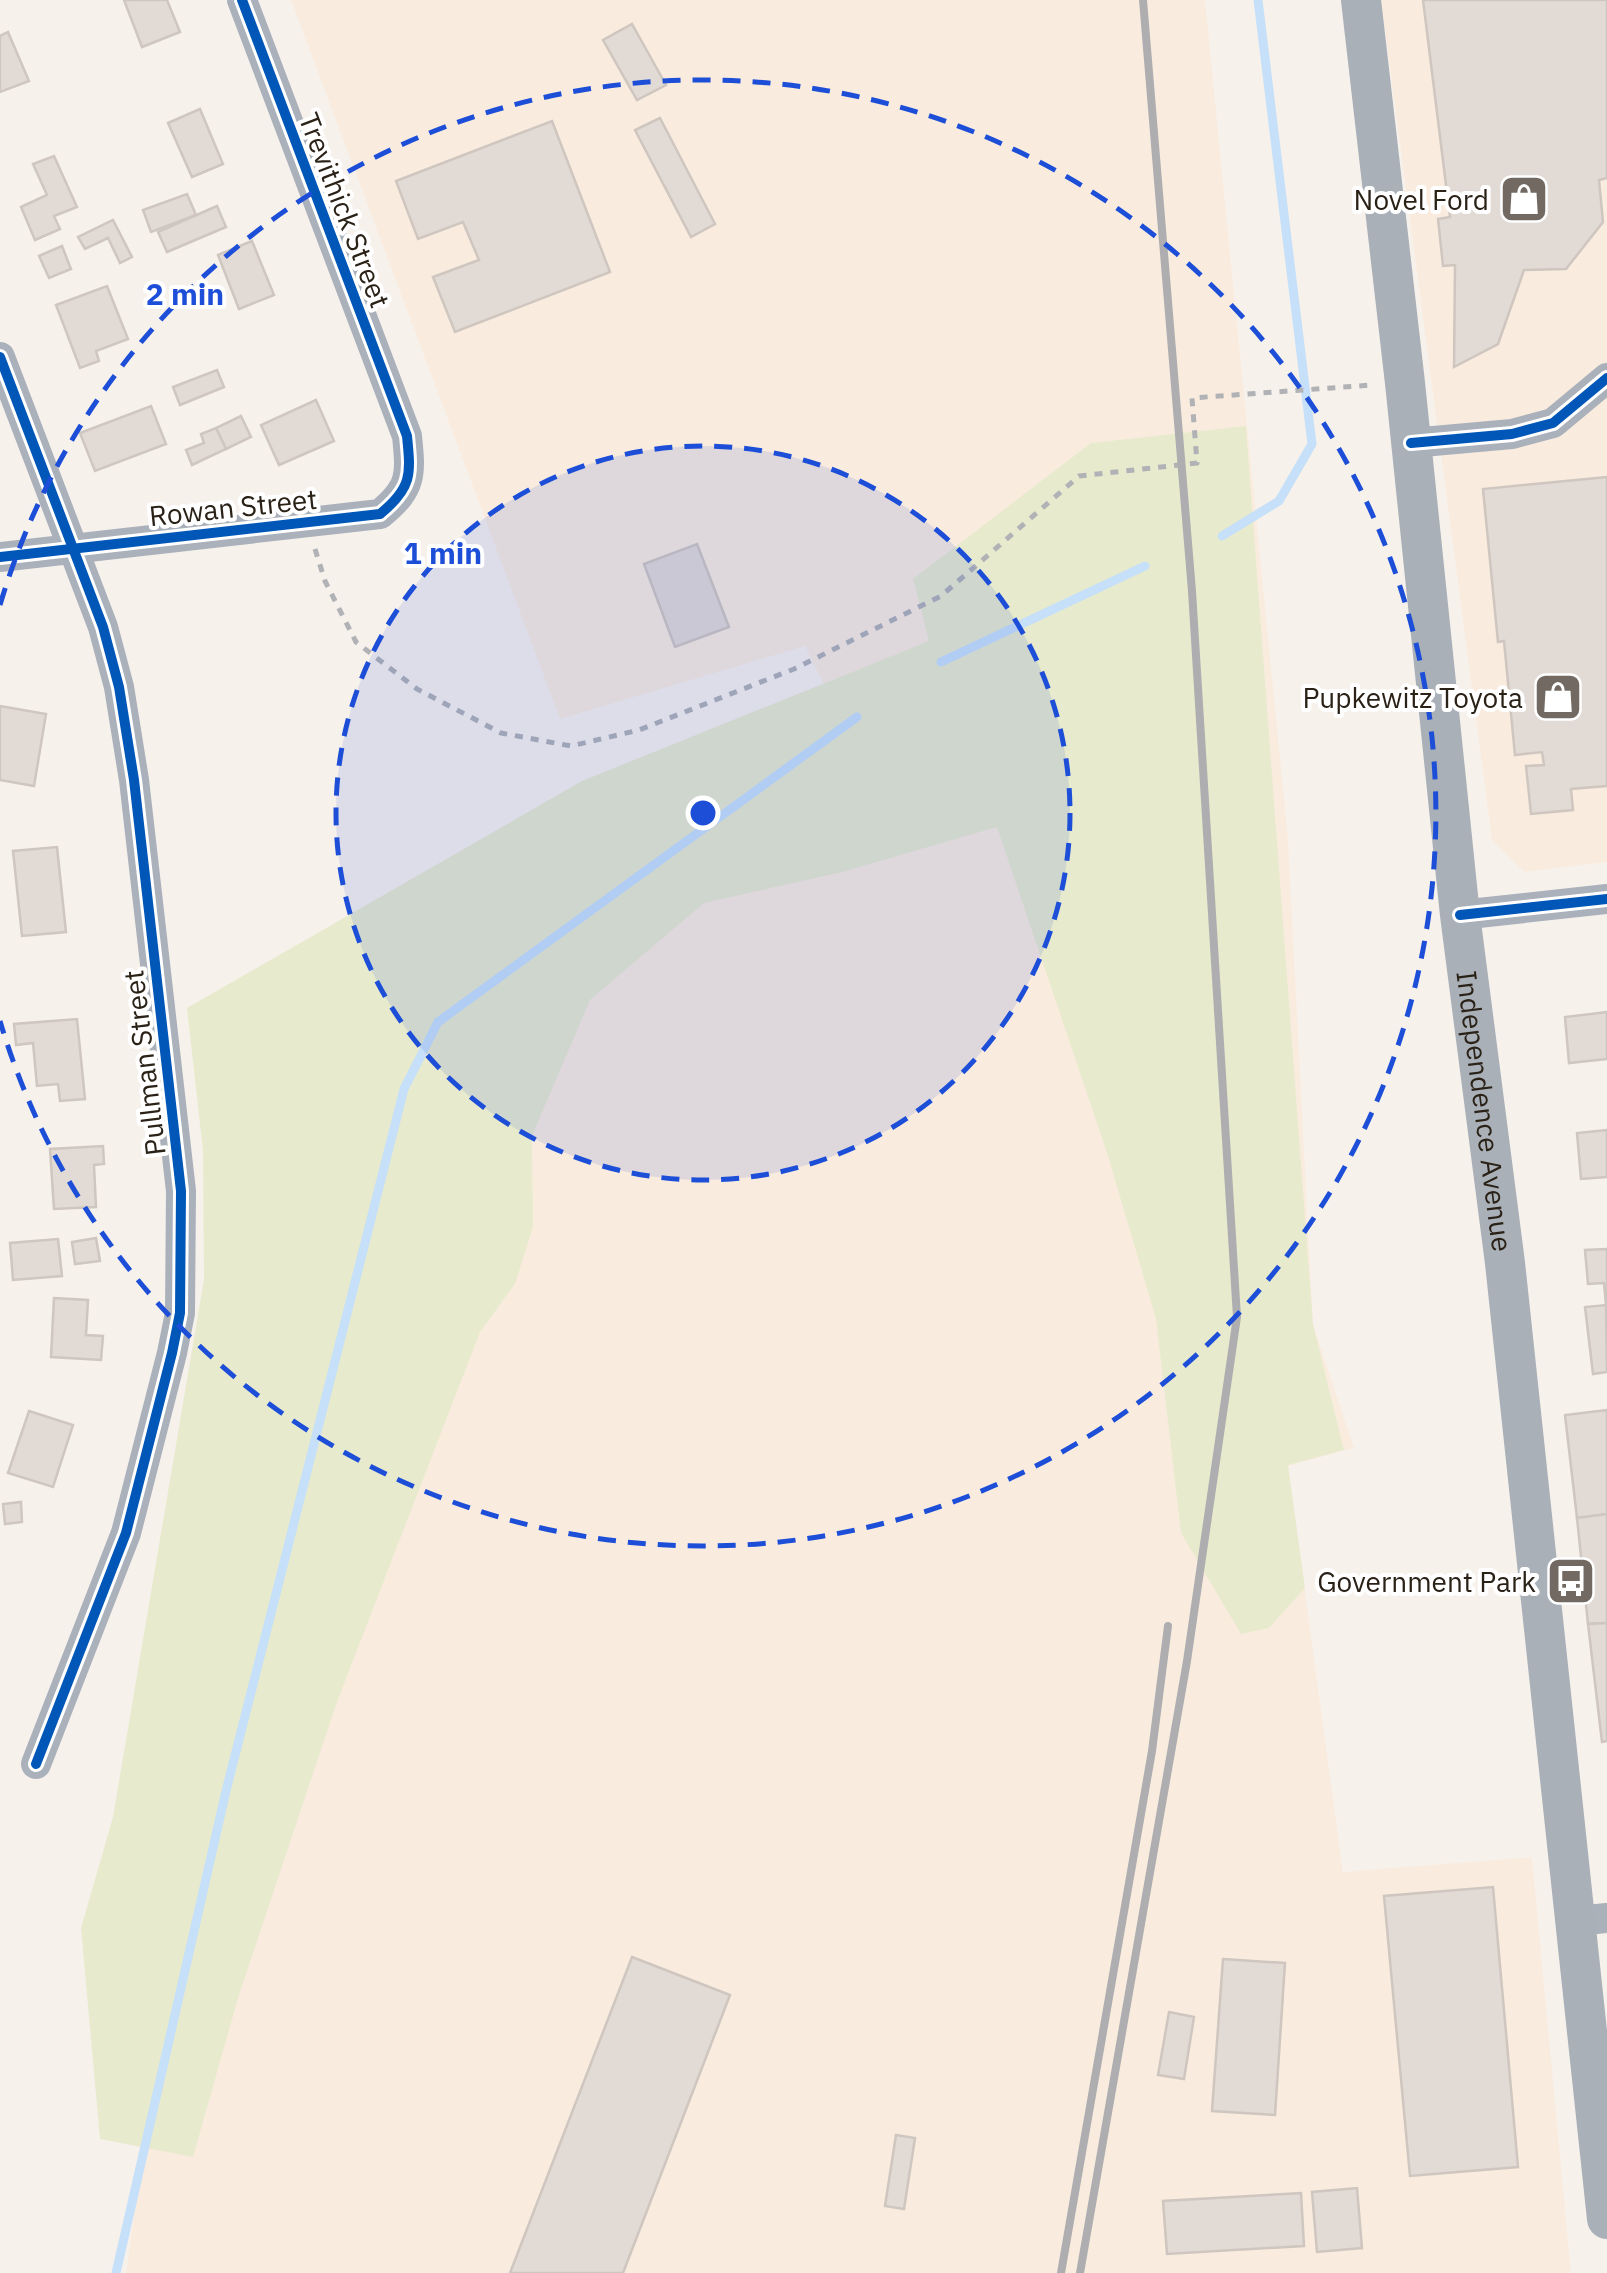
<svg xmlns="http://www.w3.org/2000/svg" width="1607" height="2273" font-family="'IBM Plex Sans',sans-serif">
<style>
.built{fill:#f9ecdf}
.green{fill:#e8eacd}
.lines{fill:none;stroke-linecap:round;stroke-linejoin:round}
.stream{stroke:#c5e0f8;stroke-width:9}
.building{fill:#e2dad4;stroke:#cec6bf;stroke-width:2.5}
.path{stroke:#b0b2b6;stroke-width:5;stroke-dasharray:8 8;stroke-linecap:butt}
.street{stroke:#aab1bb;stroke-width:30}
.secondary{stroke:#a9b0b8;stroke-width:40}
.rail{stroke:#aeaeb0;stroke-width:8}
.cycleway-casing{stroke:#fff;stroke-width:16}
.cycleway{stroke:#0057b8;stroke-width:10}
.ring{fill:none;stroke:#1d4ed8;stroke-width:5;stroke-dasharray:18 12}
.labels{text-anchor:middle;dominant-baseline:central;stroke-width:8;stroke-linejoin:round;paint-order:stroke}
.poi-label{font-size:28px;fill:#2a2117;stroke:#fff;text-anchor:end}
.street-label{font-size:28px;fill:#2a2117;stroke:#fff}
.centre{fill:#1d4ed8;stroke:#fff;stroke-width:5}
.ring-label{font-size:30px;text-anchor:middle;font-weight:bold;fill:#1d4ed8;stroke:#fff;stroke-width:8;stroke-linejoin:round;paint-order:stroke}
</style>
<rect width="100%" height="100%" fill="#f7f1ec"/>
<!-- built -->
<g class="built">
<polygon points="291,0 1205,0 1288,839 1313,1324 1354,1448 1288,1466 1343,1872 1532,1857 1571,2273 126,2273 188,1827 431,1043 838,713 805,646 560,719"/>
<polygon points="1381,0 1607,0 1607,862 1524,872 1492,840"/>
</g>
<!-- green -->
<polygon class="green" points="1246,426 1313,1324 1344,1450 1288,1465 1305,1588 1269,1628 1241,1634 1181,1533 1156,1319 1108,1156 997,827 842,872 704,903 590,1000 532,1136 533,1227 515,1284 480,1332 337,1702 239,1995 193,2157 100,2139 81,1928 113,1817 204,1279 203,1151 187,1008 582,781 929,641 913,579 1091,443"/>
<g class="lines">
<!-- stream -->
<g class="stream">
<polyline points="1222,536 1279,501 1312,444 1258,0"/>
<polyline points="941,662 1145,566"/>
<polyline points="116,2273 226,1791 404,1089 438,1022 857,717"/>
</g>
</g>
<!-- building -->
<g class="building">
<polygon points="124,0 167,0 180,32 142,47"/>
<polygon points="1423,0 1607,0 1607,178 1599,180 1603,222 1566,269 1524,270 1498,344 1454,367 1455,265 1443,266 1438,219 1450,217"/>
<polygon points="632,24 666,85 637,100 603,40"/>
<polygon points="8,32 29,81 0,92 0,36"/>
<polygon points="200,109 223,164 192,177 168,123"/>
<polygon points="660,118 715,224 691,237 635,130"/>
<polygon points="552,121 610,272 455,332 433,277 479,260 463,222 418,239 396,181"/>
<polygon points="54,156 77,207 54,216 60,229 35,240 21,207 47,195 33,164"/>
<polygon points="187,194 196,215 151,232 143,210"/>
<polygon points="217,206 226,227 167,252 158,232"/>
<polygon points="113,220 132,257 120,263 108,238 85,249 78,237"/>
<polygon points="252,241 274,295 239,309 218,255"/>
<polygon points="62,246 71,269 49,278 39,256"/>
<polygon points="107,286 128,339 96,351 99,361 80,368 56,305"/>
<polygon points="217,370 224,387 180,405 173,387"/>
<polygon points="316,400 334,441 279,465 261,425"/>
<polygon points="151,406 166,444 95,471 80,433"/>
<polygon points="241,416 251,437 226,449 216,428"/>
<polygon points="216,428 226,449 192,465 186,450 204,443 201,434"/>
<polygon points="1607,477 1607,786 1571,789 1573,810 1531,814 1526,766 1544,765 1542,752 1515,755 1504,641 1498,642 1483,489"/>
<polygon points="697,544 729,627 675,647 644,564"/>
<polygon points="0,706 46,714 34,786 0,780"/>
<polygon points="57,847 66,932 22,936 13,851"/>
<polygon points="1607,1012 1607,1059 1569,1063 1565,1017"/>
<polygon points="77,1019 85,1099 60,1101 58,1084 37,1086 33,1043 16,1045 14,1024"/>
<polygon points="1607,1130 1607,1177 1581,1179 1577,1133"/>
<polygon points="103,1146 104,1164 94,1165 96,1207 54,1209 50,1149"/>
<polygon points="96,1238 100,1261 75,1264 72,1242"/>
<polygon points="58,1239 62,1276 13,1280 10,1243"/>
<polygon points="1607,1249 1607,1305 1606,1305 1604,1283 1588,1284 1585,1250"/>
<polygon points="54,1298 88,1300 86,1335 103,1336 101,1360 51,1357"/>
<polygon points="1606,1305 1607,1372 1593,1374 1585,1307"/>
<polygon points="1607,1410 1607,1514 1577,1518 1565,1415"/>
<polygon points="29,1411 73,1425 53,1487 8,1473"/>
<polygon points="21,1502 22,1522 5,1524 3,1504"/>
<polygon points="1607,1514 1607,1623 1588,1624 1577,1518"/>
<polygon points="1607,1623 1607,1741 1602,1742 1588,1624"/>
<polygon points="1493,1887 1518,2167 1410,2176 1384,1896"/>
<polygon points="632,1957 730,1995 623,2273 510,2273"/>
<polygon points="1223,1959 1285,1963 1275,2115 1212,2111"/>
<polygon points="1169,2012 1194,2017 1184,2079 1158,2075"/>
<polygon points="896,2135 915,2138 904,2209 885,2206"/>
<polygon points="1357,2188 1362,2248 1317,2252 1312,2192"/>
<polygon points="1301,2193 1304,2246 1167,2254 1163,2201"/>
</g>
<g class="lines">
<!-- path -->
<polyline class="path" points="315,549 325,581 356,642 417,689 501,733 571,746 639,730 794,669 941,596 1079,476 1197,463 1192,398 1372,385"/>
<!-- street -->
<g class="street">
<polyline points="0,357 103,627 119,687 134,780 181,1191 180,1313 172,1353 126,1533 36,1764"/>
<polyline points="1411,443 1512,434 1553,423 1607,378"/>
<path d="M0,557L380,514C412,488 411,475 407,436L242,0"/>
<polyline points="1460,915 1607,899"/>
<polyline points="1577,1921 1607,1918"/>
</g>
<!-- secondary -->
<path class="secondary" id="s1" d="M1361,0L1405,383L1460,915L1505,1263L1607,2219"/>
<!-- rail -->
<g class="rail">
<polyline points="1061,2273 1152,1751 1168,1626"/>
<polyline points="1080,2273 1187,1661 1237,1317 1192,591 1143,0"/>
</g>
<!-- cycleway casing -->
<g class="cycleway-casing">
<g id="cycleway">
<polyline points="0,357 103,627 119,687 134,780 181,1191 180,1313 172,1353 126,1533 36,1764"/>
<polyline points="1411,443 1512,434 1553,423 1607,378"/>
<path d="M0,557L380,514C412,488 411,475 407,436L242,0"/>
<polyline points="1460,915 1607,899"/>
</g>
</g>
<!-- cycleway -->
<use href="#cycleway" class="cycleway"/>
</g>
<!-- distance rings -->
<circle cx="703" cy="813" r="367" fill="#1d4ed8" fill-opacity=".12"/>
<g class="ring">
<circle cx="703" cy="813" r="367"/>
<path d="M0 605A733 733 0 1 1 0 1021"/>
</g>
<!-- icons -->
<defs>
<g id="shop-square" transform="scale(2.5)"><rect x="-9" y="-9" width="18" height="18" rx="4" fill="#726a62" stroke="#fff"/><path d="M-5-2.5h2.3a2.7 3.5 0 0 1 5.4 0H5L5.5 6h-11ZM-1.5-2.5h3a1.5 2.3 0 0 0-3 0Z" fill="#fff"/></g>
<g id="bus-square" transform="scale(2.5)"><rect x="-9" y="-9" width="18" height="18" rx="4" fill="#726a62" stroke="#fff"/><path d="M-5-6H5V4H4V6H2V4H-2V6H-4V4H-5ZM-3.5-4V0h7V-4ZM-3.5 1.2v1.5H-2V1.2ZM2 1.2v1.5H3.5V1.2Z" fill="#fff"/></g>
</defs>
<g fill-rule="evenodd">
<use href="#shop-square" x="1524" y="199"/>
<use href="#shop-square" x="1558" y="697"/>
<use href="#bus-square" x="1571" y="1581"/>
</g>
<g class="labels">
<!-- poi labels -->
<g class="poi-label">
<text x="1489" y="199">Novel Ford</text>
<text x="1523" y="697">Pupkewitz Toyota</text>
<text x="1536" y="1581">Government Park</text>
</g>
<!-- street labels -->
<g class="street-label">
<text transform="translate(345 210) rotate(69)">Trevithick Street</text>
<text transform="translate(233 507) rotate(-6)">Rowan Street</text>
<text transform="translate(144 1063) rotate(-97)">Pullman Street</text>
<text stroke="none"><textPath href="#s1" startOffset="1118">Independence Avenue</textPath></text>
</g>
</g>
<circle cx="703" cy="813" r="15" class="centre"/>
<g class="ring-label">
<text x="185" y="305">2 min</text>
<text x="443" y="564">1 min</text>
</g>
</svg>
